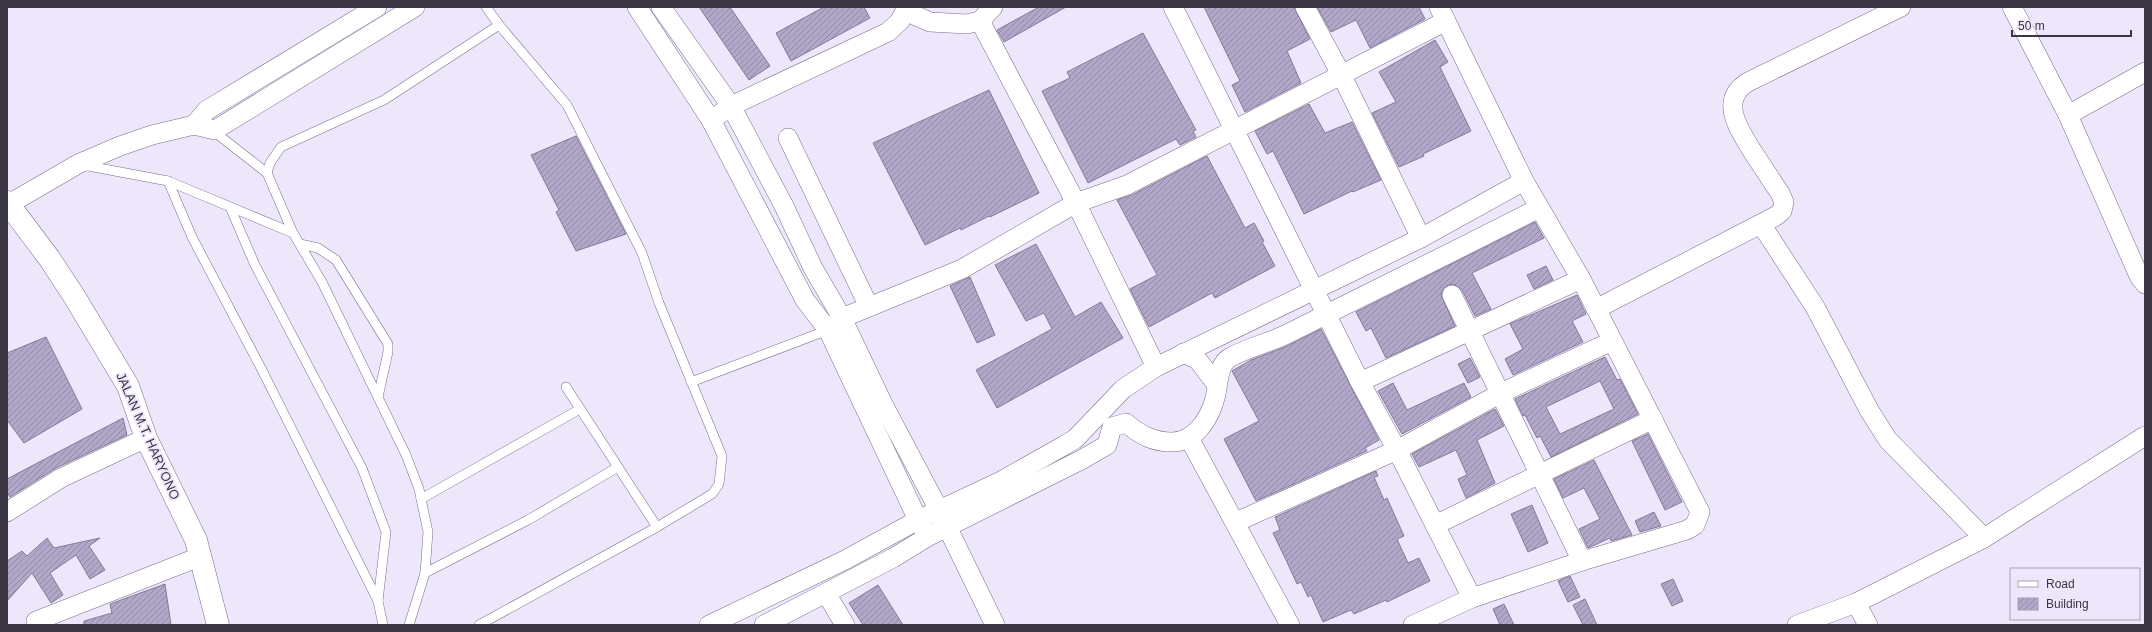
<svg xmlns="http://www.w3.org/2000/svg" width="2152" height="632" font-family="Helvetica,sans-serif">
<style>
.building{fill:url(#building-hatch);stroke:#857a99;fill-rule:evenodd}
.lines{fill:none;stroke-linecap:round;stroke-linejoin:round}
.service-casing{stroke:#786d8c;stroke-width:10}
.minor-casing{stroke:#786d8c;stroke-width:20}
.trunk-casing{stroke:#786d8c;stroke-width:23}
.service{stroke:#fff;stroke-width:9}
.minor{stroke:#fff;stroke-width:19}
.trunk{stroke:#fff;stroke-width:22}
.labels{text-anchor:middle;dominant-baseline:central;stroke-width:4;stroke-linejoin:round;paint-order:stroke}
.street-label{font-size:13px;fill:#3b3644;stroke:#eee7fc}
</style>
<defs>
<pattern id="building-hatch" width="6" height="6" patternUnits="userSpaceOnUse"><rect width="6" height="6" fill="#b2a7c8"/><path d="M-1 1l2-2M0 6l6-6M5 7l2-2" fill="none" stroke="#9289a4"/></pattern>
</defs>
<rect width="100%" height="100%" fill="#eee7fc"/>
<!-- building -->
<g class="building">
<polygon points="699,7 730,7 770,66 749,80"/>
<polygon points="824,7 864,7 870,18 791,61 776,33"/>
<polygon points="1039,7 1066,7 1004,42 997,30"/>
<polygon points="1204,7 1294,7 1310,39 1287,51 1301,83 1245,112 1232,85 1240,81"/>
<polygon points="1317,7 1419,7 1425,19 1370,48 1356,20 1331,32"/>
<polygon points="1143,33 1196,130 1193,131 1196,137 1180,145 1176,139 1088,183 1042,91 1070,78 1067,72"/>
<polygon points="1435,40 1448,62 1440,67 1471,131 1423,154 1424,156 1399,167 1372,113 1396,102 1379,72"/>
<polygon points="989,90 1039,193 990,217 989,216 961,230 960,228 925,245 873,143"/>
<polygon points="1309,104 1325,133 1352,122 1381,180 1353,192 1352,191 1304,214 1273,151 1267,154 1255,131"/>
<polygon points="576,136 626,234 576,251 556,212 559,210 531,155"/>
<polygon points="1207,156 1245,228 1254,223 1264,241 1262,242 1275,266 1215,298 1212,293 1149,327 1130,289 1157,275 1117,200 1132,195"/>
<polygon points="1535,222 1544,238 1472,273 1491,309 1475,316 1462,290 1453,284 1448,285 1443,289 1441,295 1455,326 1386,358 1371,328 1366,331 1356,312"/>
<polygon points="1036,244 1075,317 1101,302 1123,338 997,408 976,370 1052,329 1044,313 1026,321 995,265"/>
<polygon points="1546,266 1553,280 1534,289 1527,275"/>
<polygon points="970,277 995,335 977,343 950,286"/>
<polygon points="1577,295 1586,314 1572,321 1583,342 1513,375 1505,359 1523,349 1510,324"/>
<polygon points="1321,329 1379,440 1365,448 1367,451 1256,501 1224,439 1259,421 1232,371 1251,360 1285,347"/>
<polygon points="46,337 82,409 24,443 7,420 7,353"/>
<path d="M1605,357L1617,380L1620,379L1638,414L1551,457L1540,436L1537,438L1525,415L1523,416L1515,399ZM1600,381L1614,409L1560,434L1546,407Z"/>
<polygon points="1470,358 1480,377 1468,383 1458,364"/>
<polygon points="1393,383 1407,410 1464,383 1471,397 1402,434 1378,391"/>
<polygon points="1495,409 1504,426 1477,440 1495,483 1466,498 1458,479 1467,475 1456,450 1419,467 1412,454"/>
<polygon points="123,418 127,435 56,468 10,497 7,492 7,479"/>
<polygon points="1648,434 1682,502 1665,510 1632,441"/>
<polygon points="1594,460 1632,535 1611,541 1610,538 1588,548 1579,529 1600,519 1584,488 1563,498 1554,479"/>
<polygon points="1376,471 1378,476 1374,477 1384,500 1387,498 1404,536 1397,539 1408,563 1419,558 1430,581 1387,602 1386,600 1354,614 1351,610 1323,622 1311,595 1308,597 1301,582 1297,584 1286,560 1273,533 1280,530 1275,517"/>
<polygon points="1532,505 1548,543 1528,552 1511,514"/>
<polygon points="1654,512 1661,526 1640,532 1635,521"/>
<polygon points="47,538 54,548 100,538 89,546 105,570 90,579 76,555 50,573 63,595 51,603 32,573 7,601 7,561 22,551 27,556"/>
<polygon points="1570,576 1580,597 1568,602 1558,581"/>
<polygon points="1673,579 1683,601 1672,606 1661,584"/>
<polygon points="165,584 171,625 84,625 84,621 112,613 110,604"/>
<polygon points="878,585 903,625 863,625 849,603"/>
<polygon points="1585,599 1597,625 1583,625 1573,605"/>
<polygon points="1504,604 1514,625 1500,625 1493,609"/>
</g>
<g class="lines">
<!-- service casing -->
<g class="service-casing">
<g id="service">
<polyline points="486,7 499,25"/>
<polyline points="215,128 221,137 267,173"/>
<polyline points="83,165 168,181 293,233 322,282 406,455 419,489 428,532 425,573 409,625"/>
<polyline points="168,181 192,237 262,370 378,601 383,625"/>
<polyline points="230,207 255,265 362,468 386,532 378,601"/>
<polyline points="293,233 267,173 270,163 281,147 384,100 499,25 567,105 642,253 659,303 722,456 719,484 712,494 657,527 479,625"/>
<polyline points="300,244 318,248 336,260 388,344 388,352 378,397"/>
<polyline points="691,382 828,330"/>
<polyline points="566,387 657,527"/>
<polyline points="421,499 580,409"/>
<polyline points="425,573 528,520 618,467"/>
</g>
</g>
<!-- minor casing -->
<g class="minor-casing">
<g id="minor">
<polyline points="637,7 711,120 805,300 828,330 918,520 924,530"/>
<polyline points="661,7 731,106 784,206 813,268 842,318 885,408 939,510 995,625"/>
<polyline points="1173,7 1360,382 1397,450 1472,598"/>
<polyline points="1305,7 1342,76 1421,238"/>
<polyline points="2012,7 2068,115 2139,276 2145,284"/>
<polyline points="905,11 930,22 967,24 980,21 993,7"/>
<polyline points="980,21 1076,203 1156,367"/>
<polyline points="720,114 731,106 888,32 900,21 907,7"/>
<polyline points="2068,115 2145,72"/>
<polyline points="194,125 207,110 377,7"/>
<polyline points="788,138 869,307"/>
<polyline points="9,204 78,164 120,146 152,135 194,125 215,130 415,7"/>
<polyline points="1761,224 1815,307 1869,410 1888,440 1984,538"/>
<polyline points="1452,295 1582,561"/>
<path d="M1596,309L1776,216L1782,211L1784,202L1780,193C1771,180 1763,167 1754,154C1741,132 1717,101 1748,82L1901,7"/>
<polyline points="828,330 842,318 962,269 1076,203 1127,185 1446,21"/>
<polyline points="1183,353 1197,359 1217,385"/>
<polyline points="1360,382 1581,279"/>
<polyline points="1189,438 1290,625"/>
<polyline points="7,512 61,478 146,438"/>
<polyline points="1236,522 1397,450 1501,393 1612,341"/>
<polyline points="1435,525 1653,419"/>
<polyline points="826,593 845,625"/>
<polyline points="1856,603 1868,625"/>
<polyline points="36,621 199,557"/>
<polyline points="709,625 845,560 918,520 1001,481 1065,445 1075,439 1123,389 1156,367 1421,238 1524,181"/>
<path d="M764,625L893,558L929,536L1081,460L1107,445L1112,427L1126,423C1140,435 1153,442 1172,442C1195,442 1210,418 1215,398C1219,384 1217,364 1231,357C1249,347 1269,343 1287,334C1371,292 1455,251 1539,208"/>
<polyline points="1413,625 1472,598 1582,561 1687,530 1695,525 1700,512 1581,279 1524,181 1439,7"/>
<polyline points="1797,625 1856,603 1984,538 2145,436"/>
</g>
</g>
<!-- trunk casing -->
<g class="trunk-casing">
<polyline id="trunk" points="7,202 49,258 74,296 128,386 146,438 196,540 218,625"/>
</g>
<!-- service -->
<use href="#service" class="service"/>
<!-- minor -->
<use href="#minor" class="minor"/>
<!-- trunk -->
<use href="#trunk" class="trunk"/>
</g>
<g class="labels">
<!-- street labels -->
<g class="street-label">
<text transform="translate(148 436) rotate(66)">JALAN M.T. HARYONO</text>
</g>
</g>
<!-- border -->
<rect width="2152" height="632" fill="none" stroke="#3b3644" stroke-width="16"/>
<!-- legend -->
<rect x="2010" y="568" width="130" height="52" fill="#eee7fc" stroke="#a6a0b2"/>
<rect x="2018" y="581" width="20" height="6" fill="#ffffff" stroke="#a6a0b2"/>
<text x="2046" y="588" font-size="12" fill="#3b3644">Road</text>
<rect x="2018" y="598" width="20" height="12" fill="url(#building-hatch)" stroke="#a6a0b2"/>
<text x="2046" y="608" font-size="12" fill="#3b3644">Building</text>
<!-- scale -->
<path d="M2012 30v6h119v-6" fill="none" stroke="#3b3644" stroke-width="2"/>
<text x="2018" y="30" font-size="12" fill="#3b3644" stroke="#eee7fc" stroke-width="3" paint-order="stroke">50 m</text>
</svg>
